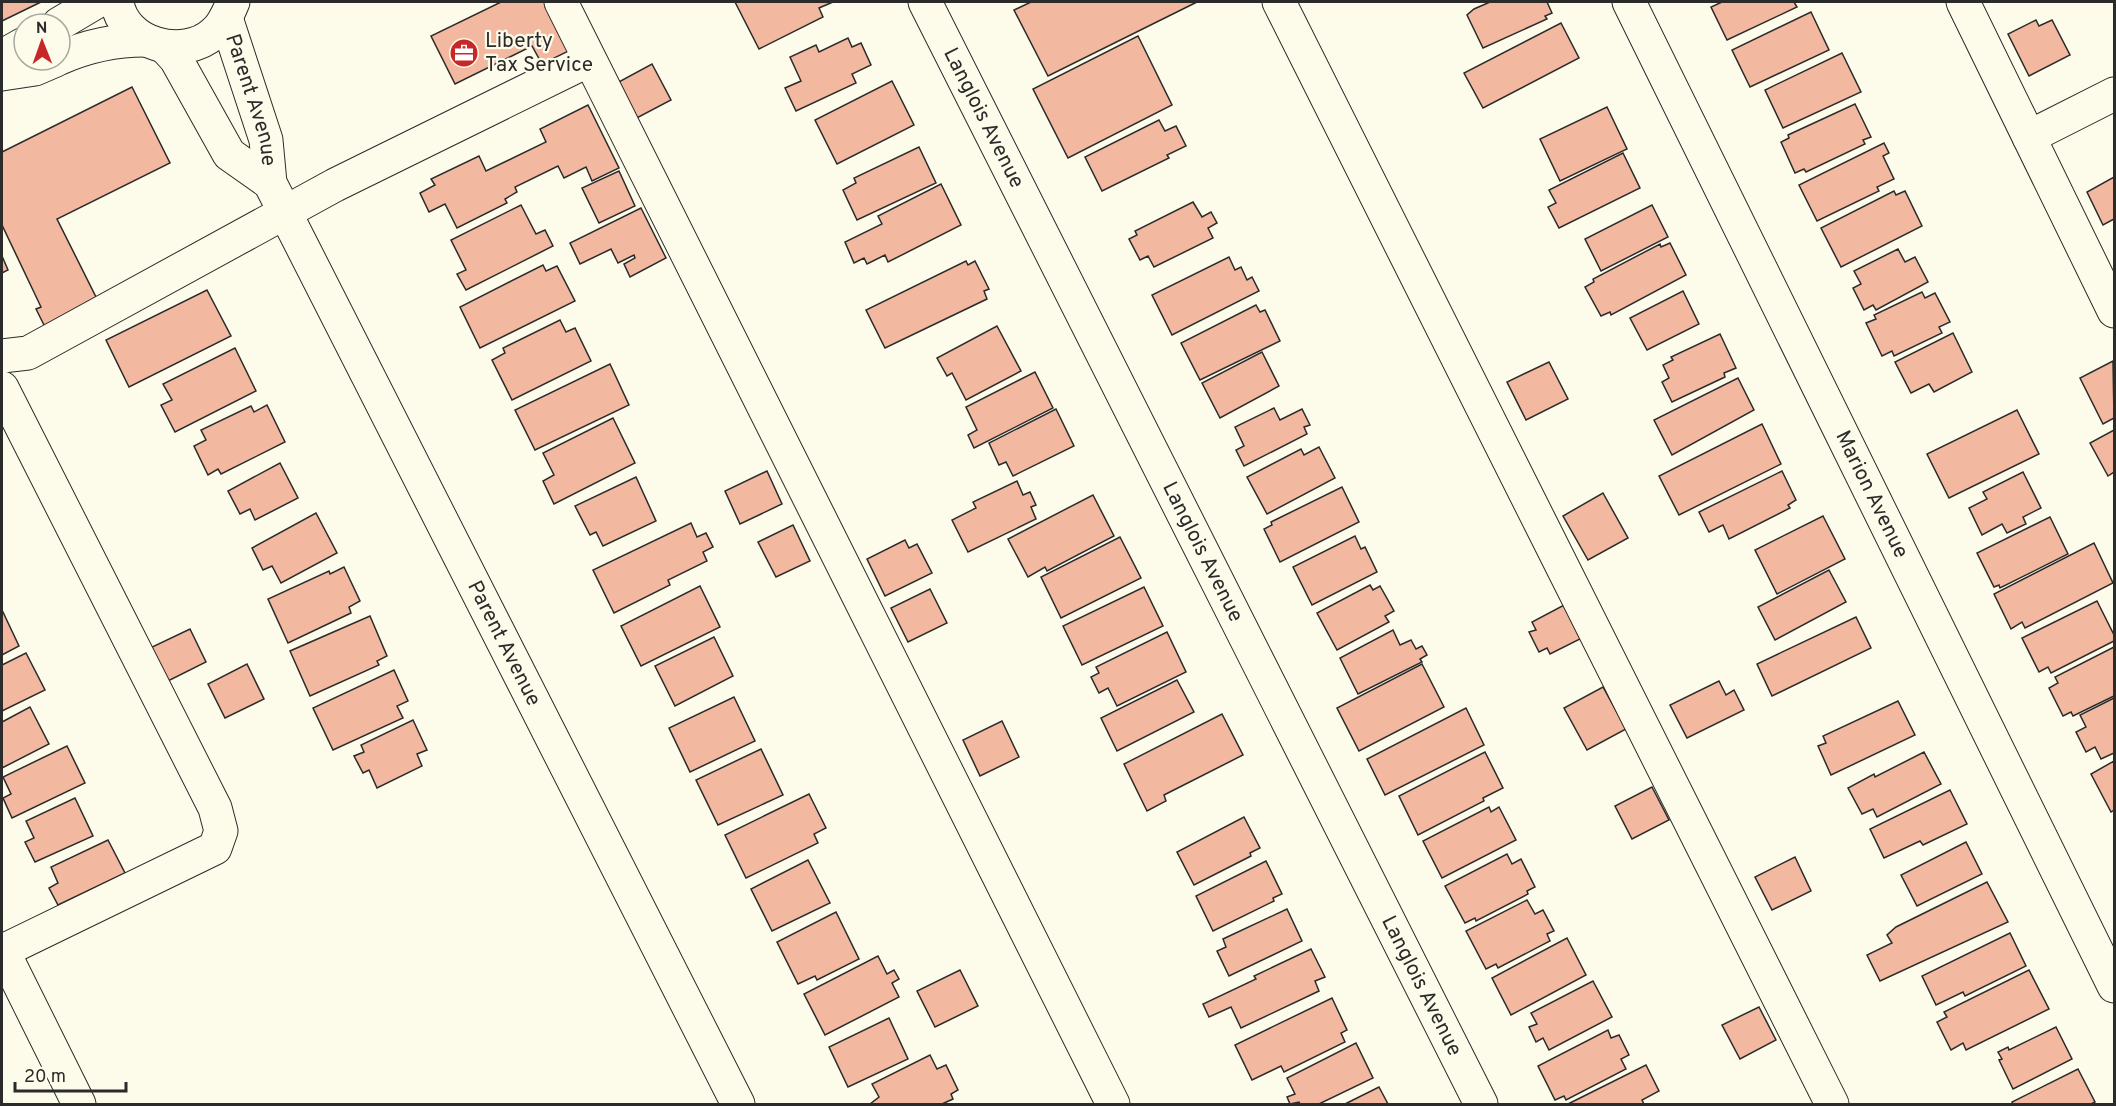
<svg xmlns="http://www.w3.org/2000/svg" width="2116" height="1106" font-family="Overpass,sans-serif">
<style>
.building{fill:#f2b8a0;stroke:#2b2b2b;stroke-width:1.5}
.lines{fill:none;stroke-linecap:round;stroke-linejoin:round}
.minor-casing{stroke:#2b2b2b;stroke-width:35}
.minor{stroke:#fdfbea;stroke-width:33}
.labels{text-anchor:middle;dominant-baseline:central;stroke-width:4.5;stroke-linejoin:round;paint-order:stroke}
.poi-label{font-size:21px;fill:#2b2b2b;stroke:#fdfbea;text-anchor:start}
.street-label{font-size:21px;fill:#2b2b2b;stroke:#fdfbea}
</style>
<rect width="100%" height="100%" fill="#fdfbea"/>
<!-- building -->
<g class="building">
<polygon points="2,2 41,2 2,21"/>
<polygon points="501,2 545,2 569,51 542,64 532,46 455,84 431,36"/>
<polygon points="735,2 833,2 819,8 823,17 759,49"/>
<polygon points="1031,2 1197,2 1048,76 1014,10"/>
<polygon points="1490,2 1547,2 1552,13 1545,16 1547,19 1483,48 1467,15 1474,9"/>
<polygon points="1722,2 1794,2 1797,7 1727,40 1711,7"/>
<polygon points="1811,12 1829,50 1750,87 1732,50"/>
<polygon points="2036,20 2039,26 2052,20 2070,55 2029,76 2008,34"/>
<polygon points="1561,23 1579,58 1483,108 1464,73"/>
<polygon points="1138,36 1172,105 1068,158 1033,89"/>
<polygon points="848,38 852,47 861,43 871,65 852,74 856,83 796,111 785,88 801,81 790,57 816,45 819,52"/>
<polygon points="1842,53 1861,92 1783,128 1765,90"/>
<polygon points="652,64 671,100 633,120 615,84"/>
<polygon points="892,81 914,125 837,164 815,120"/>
<polygon points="132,87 170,163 57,219 102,309 49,335 36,309 41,307 2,225 2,152"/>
<polygon points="1855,104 1871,137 1863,140 1865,144 1806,172 1804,169 1795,173 1781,142 1789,138 1788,135"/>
<polygon points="588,105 619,168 592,181 586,167 564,178 558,166 515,187 517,192 505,199 507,203 457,228 445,204 429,212 420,193 435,185 431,179 479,156 486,171 546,142 540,129"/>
<polygon points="1607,107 1627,149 1560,181 1540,139"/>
<polygon points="1159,120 1165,131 1176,126 1186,146 1167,155 1169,158 1102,191 1085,157"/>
<polygon points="1884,143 1889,153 1883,156 1894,179 1877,187 1879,191 1817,221 1799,185"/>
<polygon points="919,147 936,183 857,220 843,190 856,183 854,178"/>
<polygon points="1623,153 1640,188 1559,228 1548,207 1556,203 1549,190"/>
<polygon points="619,171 635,206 599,223 582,188"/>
<polygon points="2114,177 2114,219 2103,225 2087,192"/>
<polygon points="941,184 961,225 888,262 885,255 867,264 864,258 854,263 845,242 882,224 878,216"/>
<polygon points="1894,191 1896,195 1905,191 1922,226 1841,267 1821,228"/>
<polygon points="1193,202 1202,217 1211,212 1217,223 1208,228 1213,238 1154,267 1148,256 1140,260 1129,239 1137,235 1135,231"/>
<polygon points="521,205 536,234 545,230 553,246 466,290 457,274 466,270 451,240"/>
<polygon points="1652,205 1668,237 1601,271 1585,239"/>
<polygon points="641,208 666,258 630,277 624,264 635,258 634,255 618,263 611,249 580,264 570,243"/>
<polygon points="1670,243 1686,275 1611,315 1610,312 1601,316 1585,287 1594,282 1593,279 1660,244 1661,247"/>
<polygon points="1898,249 1905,262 1915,257 1928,282 1876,310 1873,305 1864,310 1853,288 1861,284 1854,271"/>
<polygon points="2,256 8,270 2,273"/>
<polygon points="1229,257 1235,270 1241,267 1247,280 1252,277 1259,291 1172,335 1152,295"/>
<polygon points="966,261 968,265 975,261 989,289 984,291 987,299 885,348 866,310"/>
<polygon points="543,265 546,271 557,266 575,301 480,348 460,307"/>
<polygon points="207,290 231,336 129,387 106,340"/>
<polygon points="1683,291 1699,324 1647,350 1630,318"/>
<polygon points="1922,292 1925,298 1935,293 1950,322 1939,327 1942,333 1894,356 1892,351 1882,356 1866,323 1876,319 1874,315"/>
<polygon points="1256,305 1260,312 1265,310 1280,341 1200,380 1181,343"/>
<polygon points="560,320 566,332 575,328 591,361 512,400 492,360 505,353 503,348"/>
<polygon points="997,326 1021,371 966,400 952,373 947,376 937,358"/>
<polygon points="1953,333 1972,372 1934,392 1929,384 1911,393 1895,362"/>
<polygon points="1720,334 1736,368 1724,373 1725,377 1672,402 1662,382 1669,378 1663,365 1673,360 1671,357"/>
<polygon points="235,348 256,391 175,432 161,405 172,400 163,384"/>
<polygon points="1262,352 1279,386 1220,418 1202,383"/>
<polygon points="2113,361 2114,418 2103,424 2080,378"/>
<polygon points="1549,362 1568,399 1526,420 1507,382"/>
<polygon points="610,364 629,405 535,450 515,410"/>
<polygon points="1035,372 1053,408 974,448 968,435 977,430 966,407"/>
<polygon points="1738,378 1754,410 1672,455 1654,420"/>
<polygon points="267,405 285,442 221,474 218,469 208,475 194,446 206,440 201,430 251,406 254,412"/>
<polygon points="1274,408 1280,420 1302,409 1310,425 1304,427 1307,434 1244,466 1236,450 1244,446 1235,427"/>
<polygon points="1056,409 1074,446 1013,476 1006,462 999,465 989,443"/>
<polygon points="2017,410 2039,454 1949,498 1927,454"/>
<polygon points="613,418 635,463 554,504 543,481 554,475 543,453"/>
<polygon points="1762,424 1781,464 1679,515 1659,476"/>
<polygon points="2114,430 2114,472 2108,476 2090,443"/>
<polygon points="1319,447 1335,478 1267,514 1247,477 1301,449 1304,455"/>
<polygon points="280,463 298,498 255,520 250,509 240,514 228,491"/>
<polygon points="767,471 782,504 740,524 725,491"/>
<polygon points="1782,471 1796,500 1788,505 1790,508 1729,539 1723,525 1709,532 1699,512"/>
<polygon points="2023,472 2041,508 2023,517 2026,524 2007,533 2002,524 1982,535 1969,508 1987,499 1983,492"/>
<polygon points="636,477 656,521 603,546 596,532 590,535 575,506"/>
<polygon points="1017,481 1023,495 1030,492 1036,505 1031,507 1036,519 968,552 952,520 976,508 973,502"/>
<polygon points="1342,487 1359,522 1280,562 1264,529 1272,525 1271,522"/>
<polygon points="1603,493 1628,538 1588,560 1563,516"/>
<polygon points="1093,495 1114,536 1047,571 1045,567 1028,577 1008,539"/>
<polygon points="316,513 337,553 281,583 272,566 263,570 252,548"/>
<polygon points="1823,516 1845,559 1777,594 1755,550"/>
<polygon points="2050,517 2068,554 2000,588 1999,585 1994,587 1977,553"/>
<polygon points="691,523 697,537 706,533 713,547 703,552 707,561 668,580 670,585 614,613 593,570"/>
<polygon points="793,525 810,561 776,577 758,542"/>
<polygon points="1355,536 1361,549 1365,547 1377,572 1312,605 1293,567"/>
<polygon points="1120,537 1141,578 1061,618 1041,577"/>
<polygon points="905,540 909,548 917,544 932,573 885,596 867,559"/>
<polygon points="2094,543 2113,583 2025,628 2022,622 2011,629 1994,594"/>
<polygon points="344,567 360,601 349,607 351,613 288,643 268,599 329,571 330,574"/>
<polygon points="1829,570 1846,602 1775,640 1758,607"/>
<polygon points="1370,585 1373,590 1380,586 1394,611 1385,616 1389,622 1337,650 1317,613"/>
<polygon points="700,586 720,627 641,666 621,626"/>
<polygon points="1144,587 1163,626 1082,665 1063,626"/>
<polygon points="930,589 947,623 908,642 891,608"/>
<polygon points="2097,601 2114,635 2114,641 2051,673 2048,667 2039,672 2022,638"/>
<polygon points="1566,604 1582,638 1550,654 1547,648 1539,652 1529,632 1536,630 1532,622"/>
<polygon points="2,610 19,646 2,655"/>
<polygon points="370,616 387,656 377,661 379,665 310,696 290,651"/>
<polygon points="1856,617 1871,648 1772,696 1757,664"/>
<polygon points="190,629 206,662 166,682 150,648"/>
<polygon points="1393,630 1400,645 1411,640 1416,649 1422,646 1427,655 1420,659 1422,662 1358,694 1340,658"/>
<polygon points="1167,632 1186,672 1117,706 1108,688 1099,693 1091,677 1099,673 1096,667"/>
<polygon points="714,637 733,676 675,706 655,666"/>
<polygon points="2114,647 2114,696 2073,716 2071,712 2063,716 2049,688 2058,683 2055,677"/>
<polygon points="26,653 45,690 2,711 2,665"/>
<polygon points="247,664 264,699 225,718 208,684"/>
<polygon points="1422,664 1444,707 1359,751 1337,708"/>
<polygon points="394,670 408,701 397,706 403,718 333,750 313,708"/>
<polygon points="1177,680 1194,712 1117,751 1101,718"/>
<polygon points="1719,681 1726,695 1734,690 1744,710 1687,738 1670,705"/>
<polygon points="1603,687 1626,729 1587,750 1564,708"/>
<polygon points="734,697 755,741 690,772 669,728"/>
<polygon points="2114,698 2114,753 2101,759 2095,747 2086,752 2076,732 2086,727 2080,715"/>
<polygon points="1898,701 1915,735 1831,775 1818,746 1826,743 1823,736"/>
<polygon points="30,707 49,744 2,768 2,722"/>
<polygon points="1466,708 1484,745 1385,795 1367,759"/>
<polygon points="1222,714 1243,755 1164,795 1166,801 1147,811 1124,764"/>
<polygon points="413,720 427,750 417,754 422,766 377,788 369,770 363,773 354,756 364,752 361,745"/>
<polygon points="1002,721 1019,757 980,776 963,740"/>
<polygon points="67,746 85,783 12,818 3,798 11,794 3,777"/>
<polygon points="761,749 783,795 718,825 696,780"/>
<polygon points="1485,752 1503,788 1483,798 1484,801 1418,835 1399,796"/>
<polygon points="1924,752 1941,784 1877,817 1873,809 1862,814 1848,788 1874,774 1875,777"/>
<polygon points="2114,761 2114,810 2111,812 2091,774"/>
<polygon points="1652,787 1669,820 1632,839 1615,806"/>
<polygon points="1950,790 1967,824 1923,845 1920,841 1884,858 1870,829"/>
<polygon points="809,794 826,828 814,834 818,843 746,878 725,835"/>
<polygon points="75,798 93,836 35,862 25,842 34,838 26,821"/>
<polygon points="1489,807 1491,812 1499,807 1516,840 1442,878 1423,841"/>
<polygon points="1244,817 1260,848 1250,853 1251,856 1194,885 1177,852"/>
<polygon points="108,840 125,873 58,905 49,888 58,883 51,867"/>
<polygon points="1966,842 1982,874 1917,906 1901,875"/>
<polygon points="1507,854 1512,864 1521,859 1535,887 1527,891 1528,894 1476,921 1475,918 1465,923 1445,886"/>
<polygon points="1795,857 1811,891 1772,910 1755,877"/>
<polygon points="808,860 830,903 772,931 751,889"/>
<polygon points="1266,861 1282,894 1273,898 1274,901 1213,931 1196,896"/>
<polygon points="1987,882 2008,922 1880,981 1867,955 1892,943 1887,935 1896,927"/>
<polygon points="1527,900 1535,914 1543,910 1554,931 1547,934 1550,941 1498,968 1496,964 1486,969 1466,931"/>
<polygon points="1287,909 1302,941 1229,976 1217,951 1226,947 1223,939"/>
<polygon points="836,912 859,959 817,980 815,976 798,984 777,942"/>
<polygon points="2010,933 2026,966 1965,996 1963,992 1936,1005 1922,976"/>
<polygon points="1567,938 1586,975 1511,1015 1492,978"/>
<polygon points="1311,949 1325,977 1315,981 1319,991 1241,1028 1231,1007 1209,1017 1203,1004 1256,979 1254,976"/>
<polygon points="878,956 887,974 894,970 899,979 892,983 899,997 825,1035 804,994"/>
<polygon points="960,970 978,1006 935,1027 917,991"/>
<polygon points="2029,970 2049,1009 1966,1050 1963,1043 1951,1050 1937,1022 1947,1017 1944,1012"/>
<polygon points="1593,981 1612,1017 1549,1050 1543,1038 1536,1042 1529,1027 1537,1024 1531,1013"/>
<polygon points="1332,998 1347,1030 1341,1033 1345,1042 1284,1072 1281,1066 1252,1080 1235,1045"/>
<polygon points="1759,1007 1776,1040 1740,1059 1722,1025"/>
<polygon points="889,1018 908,1059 848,1087 829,1047"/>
<polygon points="2056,1027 2072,1059 2013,1089 1999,1060 2002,1059 1998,1052 2008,1047 2009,1050"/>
<polygon points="1608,1030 1611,1038 1619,1035 1629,1055 1621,1059 1626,1069 1566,1100 1564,1096 1555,1100 1538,1066"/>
<polygon points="1356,1043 1373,1078 1319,1104 1300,1104 1299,1102 1290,1104 1287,1097 1295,1094 1287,1078"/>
<polygon points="930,1055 937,1069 946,1065 958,1090 951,1094 953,1099 942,1104 870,1104 879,1097 872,1084"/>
<polygon points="1646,1065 1659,1091 1642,1100 1644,1104 1568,1104"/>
<polygon points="2078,1069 2095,1102 2091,1104 2013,1104 2012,1102"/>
<polygon points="1379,1087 1388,1104 1345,1104"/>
</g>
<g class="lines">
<!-- minor casing -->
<g class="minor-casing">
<g id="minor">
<path d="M117,2C123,44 183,61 214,33C224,25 228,13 233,2"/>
<polyline points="561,2 1113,1104"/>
<path id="s1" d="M925,2L1481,1104"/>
<polyline points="1279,2 1832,1104"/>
<path id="s2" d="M1629,2L2114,986"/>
<polyline points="1963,2 2114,311"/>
<path id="s3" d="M226,18L266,140L270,183L738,1104"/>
<polyline points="59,24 96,2"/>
<polyline points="165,47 176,59 229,154 270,183"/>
<path d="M60,58C87,46 115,40 145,40"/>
<polyline points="2,61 8,53 24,44"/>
<polyline points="2,74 35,69 56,60"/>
<polyline points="2029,137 2114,94"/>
<polyline points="2,356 28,353 335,185 589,60"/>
<polyline points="2,388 215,808 221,831 215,848 3,951"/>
<polyline points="2,949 79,1104"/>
</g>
</g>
<!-- minor -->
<use href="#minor" class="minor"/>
</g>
<!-- icons -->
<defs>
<g id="office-disc" transform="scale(1.5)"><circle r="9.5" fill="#c62828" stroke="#fdfbea"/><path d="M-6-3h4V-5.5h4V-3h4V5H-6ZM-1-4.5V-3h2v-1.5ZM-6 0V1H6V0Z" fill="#fff"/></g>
</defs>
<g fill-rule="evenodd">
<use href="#office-disc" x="464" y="53"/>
</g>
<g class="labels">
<!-- poi labels -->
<g class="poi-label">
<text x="485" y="41">Liberty<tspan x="485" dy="24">Tax Service</tspan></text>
</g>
<!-- street labels -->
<g class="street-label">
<text stroke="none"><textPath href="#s3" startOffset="86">Parent Avenue</textPath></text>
<text stroke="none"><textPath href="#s1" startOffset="130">Langlois Avenue</textPath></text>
<text stroke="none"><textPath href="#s2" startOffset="549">Marion Avenue</textPath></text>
<text stroke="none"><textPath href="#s1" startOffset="616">Langlois Avenue</textPath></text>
<text stroke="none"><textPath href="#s3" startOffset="688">Parent Avenue</textPath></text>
<text stroke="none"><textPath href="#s1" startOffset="1102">Langlois Avenue</textPath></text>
</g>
</g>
<!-- border -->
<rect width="2116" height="1106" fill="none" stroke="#2b2b2b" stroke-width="6"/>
<!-- north arrow -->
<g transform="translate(42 42) rotate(359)"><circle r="28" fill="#fdfbea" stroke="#a9a89e" stroke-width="1.5"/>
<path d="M0-4.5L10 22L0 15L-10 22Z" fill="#c62828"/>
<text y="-9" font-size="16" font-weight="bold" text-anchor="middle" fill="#2b2b2b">N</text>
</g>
<!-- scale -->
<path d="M15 1082v9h111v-9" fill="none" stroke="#2b2b2b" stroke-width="3"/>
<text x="24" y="1082" font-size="18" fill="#2b2b2b" stroke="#fdfbea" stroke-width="4.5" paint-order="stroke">20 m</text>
</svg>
